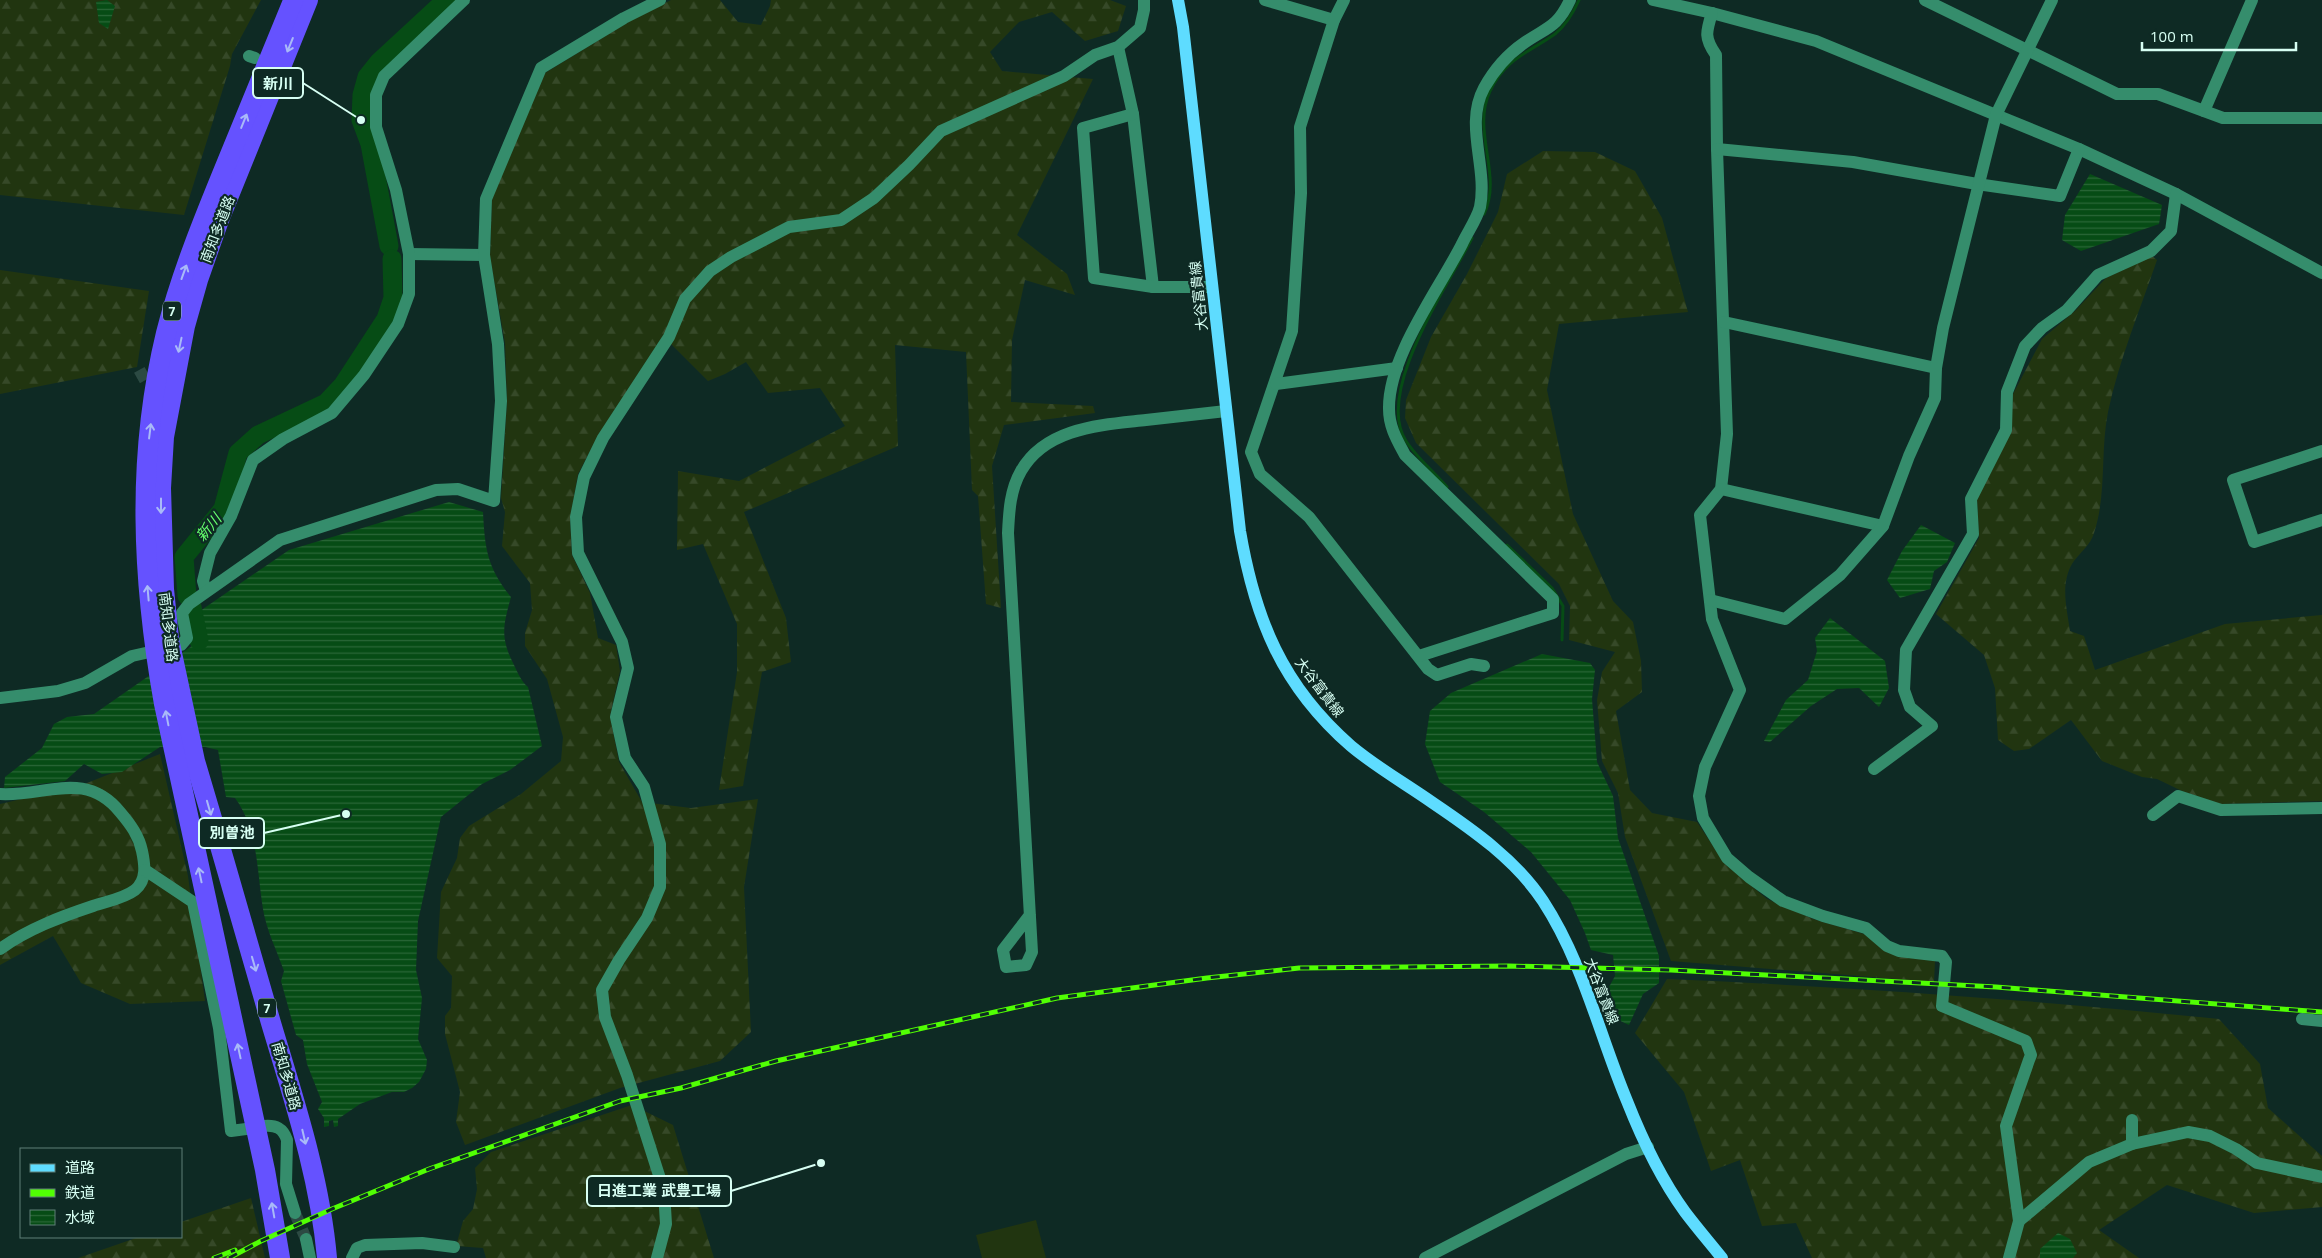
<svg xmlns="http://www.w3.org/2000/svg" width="2322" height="1258" font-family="'Open Sans','Noto Sans JP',sans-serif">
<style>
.forest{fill:url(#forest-firs)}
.pitch{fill:#213510}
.water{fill:url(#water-rules)}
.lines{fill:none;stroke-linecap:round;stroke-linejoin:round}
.stream{stroke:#064c15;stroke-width:3}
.river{stroke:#064c15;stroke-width:19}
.minor-tunnel{stroke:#2c4a43;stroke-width:12;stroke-dasharray:12 6;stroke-linecap:butt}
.minor{stroke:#358d6c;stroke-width:12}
.major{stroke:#5edcff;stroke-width:12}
.highway{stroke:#6552ff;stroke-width:20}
.rail-casing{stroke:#51ff03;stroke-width:5}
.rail{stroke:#0e2a24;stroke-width:3;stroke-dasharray:9;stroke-linecap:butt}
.oneway{stroke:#a9baf8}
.labels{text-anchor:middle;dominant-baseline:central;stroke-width:4.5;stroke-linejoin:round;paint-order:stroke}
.shield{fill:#0e2a24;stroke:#9bbfb5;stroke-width:1}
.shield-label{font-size:12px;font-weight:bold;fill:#d7fff3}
.street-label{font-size:14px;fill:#d7fff3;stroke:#0e2a24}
.water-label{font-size:15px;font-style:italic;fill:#65ff6d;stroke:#0e2a24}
.leader{fill:none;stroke:#d7fff3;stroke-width:2}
.callout-dot{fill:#d7fff3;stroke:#0e2a24;stroke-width:2}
.callout{fill:#0e2a24;stroke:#d7fff3;stroke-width:2}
.callout-label{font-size:15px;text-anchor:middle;font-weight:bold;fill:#d7fff3}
</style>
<defs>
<pattern id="forest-firs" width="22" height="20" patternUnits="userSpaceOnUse" patternTransform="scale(1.25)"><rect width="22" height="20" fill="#213510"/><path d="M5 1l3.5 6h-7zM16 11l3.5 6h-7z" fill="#364928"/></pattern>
<pattern id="water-rules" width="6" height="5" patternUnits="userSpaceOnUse" patternTransform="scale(1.25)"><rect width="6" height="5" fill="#064c15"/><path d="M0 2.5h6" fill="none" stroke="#2a6738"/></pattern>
</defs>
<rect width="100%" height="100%" fill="#0e2a24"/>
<!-- forest -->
<g class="forest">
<polygon points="0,0 261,0 232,54 230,66 184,215 0,195"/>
<polygon points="671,0 720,0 738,22 761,25 770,6 771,0 1110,0 1126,6 1118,31 1085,41 1052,12 1019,22 990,52 1002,71 1093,79 1017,235 1067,274 1075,295 1025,280 1012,340 1011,402 1093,406 1095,413 1004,425 992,466 1001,608 986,604 978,496 972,490 966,352 895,345 898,446 744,512 786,618 791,662 762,672 743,786 719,790 737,672 737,624 703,544 677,550 678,471 739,481 845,426 820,388 768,393 746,362 725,374 708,381 663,336 599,434 578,474 570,519 572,555 590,593 598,638 616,645 620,671 610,716 619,762 642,802 691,808 758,799 744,887 751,1032 720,1061 620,1088 465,1145 456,1122 460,1092 445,1034 445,1016 451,1008 452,976 437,958 441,892 457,858 460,838 469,826 521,794 561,761 563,737 547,679 525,646 525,633 532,610 530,583 502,546 505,512 501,498 507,402 505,343 490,257 492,197 545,73 630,21"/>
<polygon points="1543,151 1595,152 1635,171 1662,218 1688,312 1559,324 1547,390 1573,514 1613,601 1633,622 1641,661 1642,692 1616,711 1630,790 1652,813 1697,822 1725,864 1767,899 1813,919 1864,934 1888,953 1935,961 1934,982 1671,961 1625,837 1618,793 1602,761 1597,700 1602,672 1615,652 1569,640 1570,606 1559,584 1416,443 1405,418 1406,400 1431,337 1467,274 1498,212 1507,174"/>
<path d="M2152,256L2157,260C2140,310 2119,360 2108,412C2100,452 2107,494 2094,533C2091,545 2078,554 2072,564C2060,585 2067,609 2070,631L2084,636L2095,670L2225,624L2322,615V801L2220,804L2182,791L2157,779L2142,777L2102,761L2071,720L2029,749L2014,751L1998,740L1995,688L1984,655L1936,614L1979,538L1977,499L2013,394L2042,339L2075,311L2106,278Z"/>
<polygon points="0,270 149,291 137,367 0,394"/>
<polygon points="160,754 188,876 205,1001 130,1004 81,983 53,936 0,965 0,804 82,785"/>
<path d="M1667,979C1851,987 2036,1000 2219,1019L2260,1064L2268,1108L2322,1156V1207L2254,1213L2167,1185L2099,1230L2139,1258H1812L1796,1223L1762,1226L1740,1160L1711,1171L1684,1092L1635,1033Z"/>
<polygon points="632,1105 673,1125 714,1258 486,1258 483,1248 456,1246 463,1221 473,1209 477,1189 475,1168 491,1152"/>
<polygon points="251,1198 265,1258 78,1258 139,1237 181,1237 181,1222"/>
</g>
<!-- pitch -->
<polygon class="pitch" points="1036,1220 1046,1258 982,1258 976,1235"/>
<!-- water -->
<g class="water">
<polygon points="107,0 115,6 108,29 99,23 96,2"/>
<polygon points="2090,174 2162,205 2159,224 2081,251 2062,240 2065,215"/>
<path d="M449,502L483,512C485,549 487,567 511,597C503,626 500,637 514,665C518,673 521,681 528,687L542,746L510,770L482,784L441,817L418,921L416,970L422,998L418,1039L427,1060L426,1069L419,1082L412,1088L404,1092H392L360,1104L338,1119V1126L334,1127L333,1120L329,1121V1126L324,1127V1118L318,1109L322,1102L307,1064L303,1040L296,1035L281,981L284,971C277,951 266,929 263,909C257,872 258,829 235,798L226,797L218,750L205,747H160L122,772L102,774L84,764L65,781L4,788L5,777L42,748L54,724L67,717L94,714L199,641H204L200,611L289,550Z"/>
<polygon points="1921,525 1955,543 1947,562 1934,571 1930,589 1900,598 1887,580 1902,551"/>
<polygon points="1830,618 1885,661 1889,688 1879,707 1859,688 1837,689 1811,706 1770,742 1764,741 1786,700 1808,680 1817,651 1815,638"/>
<polygon points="1542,654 1590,663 1595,670 1592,699 1597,762 1613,796 1618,838 1659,956 1659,983 1643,994 1629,1025 1616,1019 1609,987 1615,976 1613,955 1591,950 1585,933 1570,900 1531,852 1484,812 1440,782 1425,744 1430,711 1451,693"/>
<polygon points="2058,1233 2070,1239 2077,1253 2073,1258 2040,1258 2040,1249"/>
</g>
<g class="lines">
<!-- stream -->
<g class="stream">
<path d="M1484,214C1503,175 1471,131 1490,91C1506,58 1528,53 1555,34C1566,25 1573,13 1579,0"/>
<path d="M1447,487C1434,472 1417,458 1406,441C1374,392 1449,284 1472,238"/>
<polyline points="1507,545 1552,588 1563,606 1562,640"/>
</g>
<!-- river -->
<g class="river">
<polyline points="389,246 370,144 361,120 362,95 367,77 379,62 446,0"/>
<polyline points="187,596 184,557 223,509 238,453 258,435 326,403 343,385 386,319 393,298 392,259"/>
<polyline points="192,607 199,641"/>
</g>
<!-- minor-tunnel -->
<g class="minor-tunnel">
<polyline points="137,378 162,364"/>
<polyline points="295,1213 306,1239"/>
</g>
<!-- minor -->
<g class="minor">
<polyline points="1265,0 1334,20"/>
<polyline points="1344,0 1334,20 1300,127 1301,193 1292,331 1251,452 1260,474 1309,517 1428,669 1437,675 1471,664 1484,666"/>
<polyline points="1653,0 1712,13 1816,41 1996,115 2079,149 2176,194 2322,273"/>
<polyline points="1925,0 2117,94 2158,94 2223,118 2322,118"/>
<path d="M1712,13C1706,32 1704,38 1716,55L1717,149L1727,434L1721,489L1700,515L1712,619L1740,690L1705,767L1699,796L1703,818L1727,858L1749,877L1783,901L1823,916L1866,928L1887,946L1899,951L1942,956L1946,962L1942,1006L2026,1041L2031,1055L2029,1060L2006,1126L2019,1221L2009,1258"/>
<polyline points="1118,47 1133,114 1153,287"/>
<polyline points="249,56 255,58"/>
<polyline points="2204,111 2252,0"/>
<polyline points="1133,114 1083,128 1094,278 1153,287 1212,287"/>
<polyline points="1717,149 1853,162 1977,184 2060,196 2079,149"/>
<polyline points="409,254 484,255"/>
<polyline points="1724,322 1936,368"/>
<polyline points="1276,384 1397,368"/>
<polyline points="2322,451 2233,480 2254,542 2322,520"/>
<polyline points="1721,489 1883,526"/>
<polyline points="206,591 203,581 210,553 231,516 253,460 283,439 332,413 364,375 398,324 409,294 409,254 396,190 376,127 376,95 384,76 464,0"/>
<polyline points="1710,600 1785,619 1840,575 1883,526 1909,456 1935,398 1936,368 1943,328 1996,115 2052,0"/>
<path d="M1419,656L1553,613V599L1405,455C1397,440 1389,427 1389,409C1388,357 1438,291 1462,244C1467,233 1477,219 1480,207C1488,167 1464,125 1484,88C1494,70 1508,54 1524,43C1547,27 1557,28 1570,0"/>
<polyline points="0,698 58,691 85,683 132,656 181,645 187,638 182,613 189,604 280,540 436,490 458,489 494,501 501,401 498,344 484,255 486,199 541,68 624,18 660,0"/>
<polyline points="1874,769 1932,726 1910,707 1904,690 1906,650 1973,534 1971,499 2006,430 2007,392 2025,346 2042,328 2067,310 2098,275 2151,251 2171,231 2176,194"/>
<path d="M0,794C45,797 85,769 120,812C131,825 139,836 142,851C145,865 147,880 135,890C123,899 107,901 93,906C60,917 28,929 0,949"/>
<polyline points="2153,815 2178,796 2221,810 2322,808"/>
<polyline points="145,870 193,902 219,1028 231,1131 246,1129"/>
<path d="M1030,915L1003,950L1006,967L1026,965L1032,952L1008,533C1009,512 1010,490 1021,471C1046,427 1102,425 1146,420C1173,417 1199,414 1226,411"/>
<polyline points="2302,1019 2322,1021"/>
<polyline points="2132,1120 2132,1144"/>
<path d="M264,1126C276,1125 283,1128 287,1140L286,1184L295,1213"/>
<polyline points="2019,1221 2089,1162 2132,1144 2188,1132 2210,1136 2236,1149 2257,1163 2322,1177"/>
<polyline points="306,1239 310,1258"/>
<polyline points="352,1258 357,1248 365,1245 422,1243 454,1247"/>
<polyline points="657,1258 666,1224 664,1191 627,1075 605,1017 602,990 619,960 647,918 660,887 660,844 644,787 625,758 616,717 628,668 622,642 578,553 576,517 584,477 603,438 669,337 685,299 710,271 731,257 789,227 841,220 874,198 909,165 941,131 1064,76 1095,55 1118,47 1140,28 1144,10 1144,0"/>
<polyline points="1425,1258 1626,1154 1648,1147"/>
</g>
<!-- major -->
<path class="major" d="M1178,0L1183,27L1240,531C1255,619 1282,686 1351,746C1376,767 1406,784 1433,803C1473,830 1516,860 1543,901C1583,962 1599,1034 1627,1101C1642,1139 1661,1179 1685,1212C1697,1228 1710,1243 1722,1258"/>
<!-- highway -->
<g class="highway">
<path d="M308,0L219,220L198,280L185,326L164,437L161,488L164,589L169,639L195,761C221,848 246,935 271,1023C294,1100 320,1178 327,1258"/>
<path d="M280,1258L265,1170L164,704C142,579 136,457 166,333C181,274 204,218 227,162C249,109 271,55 293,1"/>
</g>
<!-- rail casing -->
<g class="rail-casing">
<g id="rail">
<polyline points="214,1258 235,1250"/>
<polyline points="229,1258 261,1241 332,1209 429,1169 620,1101 681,1088 776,1061 1057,998 1207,978 1299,968 1509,966 1671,970 1996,987 2322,1012"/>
</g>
</g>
<!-- rail -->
<use href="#rail" class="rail"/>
</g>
<!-- one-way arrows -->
<defs><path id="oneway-shaft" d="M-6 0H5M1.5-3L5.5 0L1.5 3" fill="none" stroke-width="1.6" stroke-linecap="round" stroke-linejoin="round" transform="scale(1.25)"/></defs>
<g class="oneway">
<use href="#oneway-shaft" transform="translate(290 45) rotate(112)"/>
<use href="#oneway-shaft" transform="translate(244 121) rotate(-68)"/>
<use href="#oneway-shaft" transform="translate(184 272) rotate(-70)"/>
<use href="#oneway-shaft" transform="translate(180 345) rotate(102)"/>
<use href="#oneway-shaft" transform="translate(150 431) rotate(-83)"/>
<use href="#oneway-shaft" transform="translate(161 506) rotate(90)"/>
<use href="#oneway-shaft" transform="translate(148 593) rotate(-95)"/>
<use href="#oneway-shaft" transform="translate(167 718) rotate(-101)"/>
<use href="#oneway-shaft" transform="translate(209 808) rotate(74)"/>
<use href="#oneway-shaft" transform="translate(200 875) rotate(-102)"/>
<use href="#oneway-shaft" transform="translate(254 964) rotate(74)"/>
<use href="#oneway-shaft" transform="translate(239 1051) rotate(-102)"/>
<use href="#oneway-shaft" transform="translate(304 1137) rotate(77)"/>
<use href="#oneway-shaft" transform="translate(273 1210) rotate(-100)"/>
</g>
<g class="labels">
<!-- shield labels -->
<g class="shield">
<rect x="163" y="301.5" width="18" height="19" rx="4"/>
<rect x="258" y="998.5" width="18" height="19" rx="4"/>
</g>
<g class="shield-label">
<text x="172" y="311">7</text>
<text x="267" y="1008">7</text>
</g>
<!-- street labels -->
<g class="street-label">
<text transform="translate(217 229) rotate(-69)">南知多道路</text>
<text transform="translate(1198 296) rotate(-96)">大谷富貴線</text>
<text transform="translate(169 627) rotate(83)">南知多道路</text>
<text transform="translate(1320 687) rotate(53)">大谷富貴線</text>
<text transform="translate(1602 991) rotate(69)">大谷富貴線</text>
<text transform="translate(287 1076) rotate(74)">南知多道路</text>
</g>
<!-- water labels -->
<g class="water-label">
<text transform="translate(208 527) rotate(-50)">新川</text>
</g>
</g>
<!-- callouts -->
<path class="leader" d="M361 120L303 83M346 814L264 833M821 1163L731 1191"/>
<g class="callout-dot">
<circle cx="361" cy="120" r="5"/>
<circle cx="346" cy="814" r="5"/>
<circle cx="821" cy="1163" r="5"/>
</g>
<g class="callout">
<rect x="253" y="68" width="50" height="30" rx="5"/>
<rect x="199" y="818" width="65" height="30" rx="5"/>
<rect x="587" y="1176" width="144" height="30" rx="5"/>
</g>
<g class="callout-label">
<text x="278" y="89">新川</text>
<text x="232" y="838">別曽池</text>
<text x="659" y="1196">日進工業 武豊工場</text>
</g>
<!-- legend -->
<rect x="20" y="1148" width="162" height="90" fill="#0e2a24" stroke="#5e7f77"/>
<rect x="30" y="1164" width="25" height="8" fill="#5edcff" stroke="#5e7f77"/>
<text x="65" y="1173" font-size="15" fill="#d7fff3">道路</text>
<rect x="30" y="1189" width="25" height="8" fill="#51ff03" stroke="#5e7f77"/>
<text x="65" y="1198" font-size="15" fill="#d7fff3">鉄道</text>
<rect x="30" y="1210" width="25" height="15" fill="url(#water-rules)" stroke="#5e7f77"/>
<text x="65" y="1223" font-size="15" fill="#d7fff3">水域</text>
<!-- scale -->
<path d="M2142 42v8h154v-8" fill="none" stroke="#d7fff3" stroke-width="2.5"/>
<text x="2150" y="42" font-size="15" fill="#d7fff3" stroke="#0e2a24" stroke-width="4" paint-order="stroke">100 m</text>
</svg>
